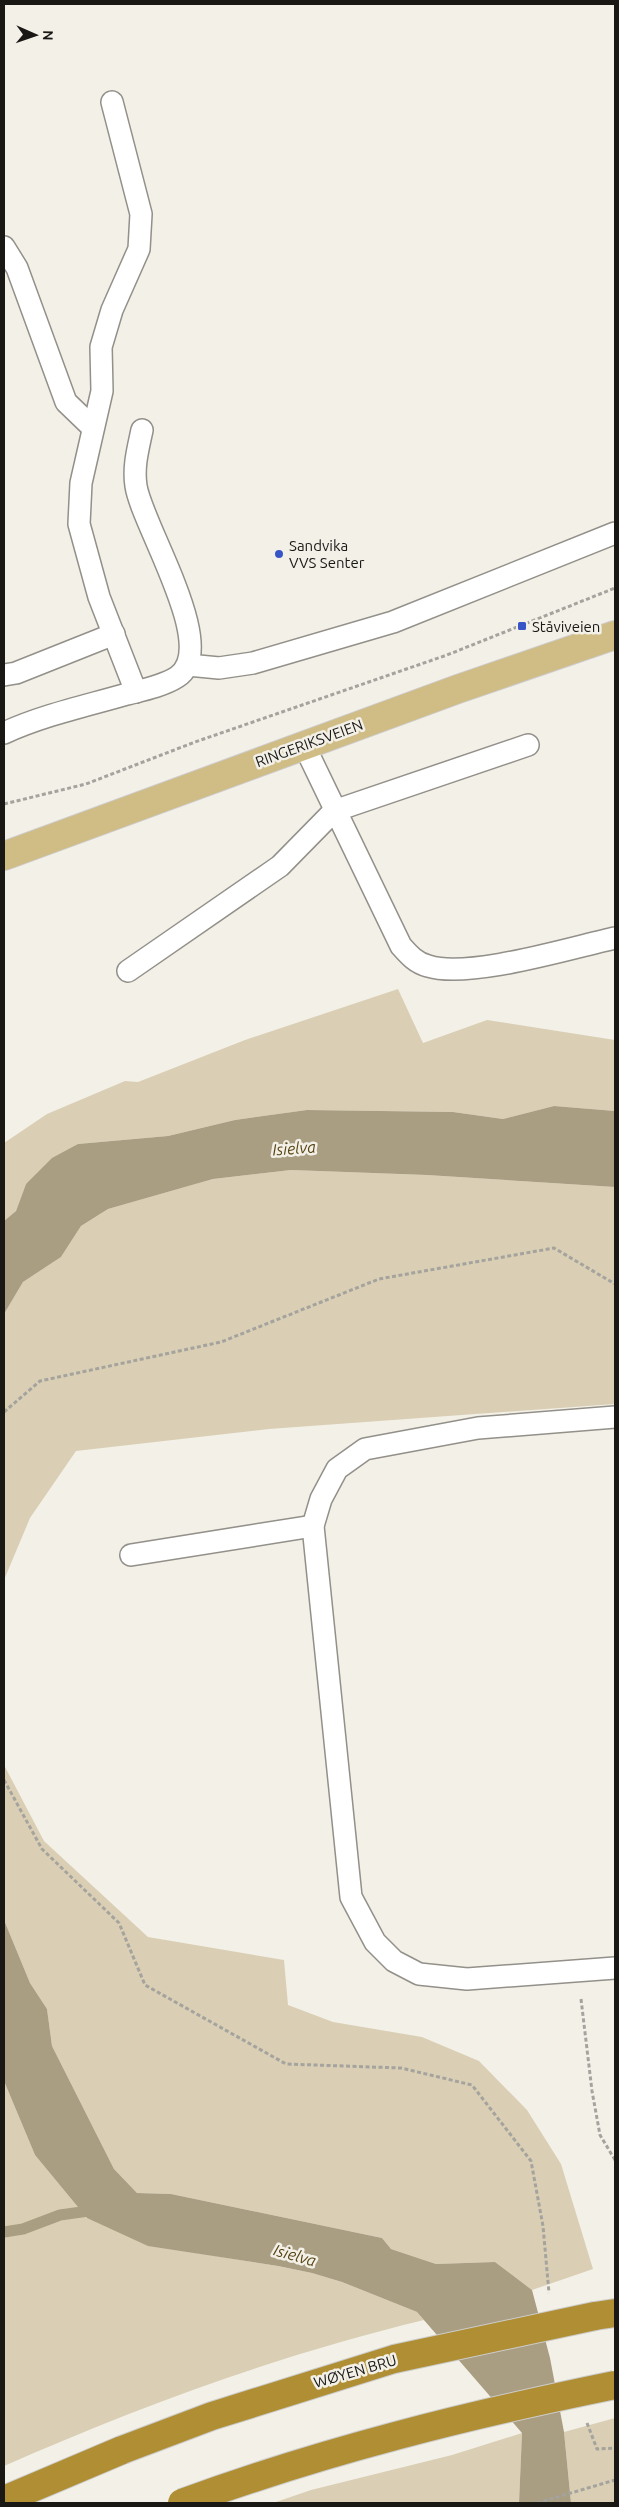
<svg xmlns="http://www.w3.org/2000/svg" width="619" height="2507" font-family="Ubuntu,sans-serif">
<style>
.green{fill:#dacfb4}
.water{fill:#a99d82}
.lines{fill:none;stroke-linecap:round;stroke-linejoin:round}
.stream{stroke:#a99d82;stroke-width:11}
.service-casing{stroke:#929089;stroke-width:24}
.primary-casing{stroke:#ccc;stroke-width:30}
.motorway-casing{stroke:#ccc;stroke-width:30}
.path{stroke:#a5a39d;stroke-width:3;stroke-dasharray:4 2.5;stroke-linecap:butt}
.service{stroke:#fff;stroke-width:21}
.primary{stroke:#d0bc85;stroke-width:28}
.motorway{stroke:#b08f34;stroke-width:28}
.motorway-bridge-casing{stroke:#ccc;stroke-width:30;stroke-linecap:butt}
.motorway-bridge{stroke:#b08f34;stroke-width:28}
.poi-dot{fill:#3855c7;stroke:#f3f0e8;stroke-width:2}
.labels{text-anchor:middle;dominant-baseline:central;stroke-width:5;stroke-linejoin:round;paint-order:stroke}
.poi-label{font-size:15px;fill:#191815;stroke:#f3f0e8;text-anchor:start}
.street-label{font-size:15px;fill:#191815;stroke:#f3f0e8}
.water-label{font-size:16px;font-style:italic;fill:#584513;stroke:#f3f0e8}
</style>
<rect width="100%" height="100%" fill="#f3f0e8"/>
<!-- green -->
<g class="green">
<polygon points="398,989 423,1043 487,1020 615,1040 615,1111 554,1106 503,1119 453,1112 307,1110 235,1120 168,1136 78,1144 26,1184 16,1211 4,1221 4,1143 47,1114 125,1081 138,1082 245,1040"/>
<polygon points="291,1170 427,1175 615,1187 615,1404 269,1429 76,1451 30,1518 4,1580 4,1314 23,1282 61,1257 81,1226 108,1209 213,1179"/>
<polygon points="4,1765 44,1841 148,1937 284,1960 288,2005 333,2022 422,2037 479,2061 527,2110 561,2164 593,2269 532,2290 495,2262 436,2264 391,2249 382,2238 171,2194 137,2193 114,2169 52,2046 47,2009 30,1983 4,1920"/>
<path d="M4,2081L35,2155L87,2218L191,2252L278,2266L312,2273L342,2282L417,2312L424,2320C279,2355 140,2406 4,2466Z"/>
<polygon points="615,2418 615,2503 571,2503 564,2432"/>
<polygon points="522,2433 519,2503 273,2503 311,2490 452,2455"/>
</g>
<!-- water -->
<g class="water">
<polygon points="554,1106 615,1111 615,1187 427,1175 291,1170 213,1179 108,1209 81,1226 61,1257 23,1282 4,1314 4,1221 16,1211 26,1184 52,1158 78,1144 168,1136 235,1120 307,1110 453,1112 503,1119"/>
<polygon points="4,1920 30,1983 47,2009 52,2046 114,2169 137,2193 171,2194 382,2238 391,2249 436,2264 495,2262 532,2290 550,2358 564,2432 571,2503 519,2503 522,2433 417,2312 342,2282 312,2273 278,2266 148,2246 87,2218 35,2155 4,2081"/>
</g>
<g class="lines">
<!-- stream -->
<polyline class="stream" points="4,2232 23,2229 60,2215 96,2210"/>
<!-- service casing -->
<g class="service-casing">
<g id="service">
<polyline points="112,102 141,214 139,249 112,310 101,347 102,391 81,483 79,524 99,597 136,692"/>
<polyline points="4,247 17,268 66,402 93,428"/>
<polyline points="188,665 219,668 253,663 393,622 615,533"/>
<polyline points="4,675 16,673 114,634"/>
<path d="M4,733C43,715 86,706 127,694C143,690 163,686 177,677C221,649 142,526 136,486C133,467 138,449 142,430"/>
<path d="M304,745L401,946C409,955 416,963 428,966C469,979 570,948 615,938"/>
<polyline points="128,971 280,866 334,811 528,745"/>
<polyline points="615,1417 478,1428 365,1449 337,1469 321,1499 313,1526 351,1897 375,1942 394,1961 419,1974 467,1979 615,1968"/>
<polyline points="131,1555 313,1526"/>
</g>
</g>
<!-- primary casing -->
<g class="primary-casing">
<polyline id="primary" points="4,856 458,689 615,635"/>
</g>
<!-- motorway casing -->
<g class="motorway-casing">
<g id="motorway">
<polyline points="595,2316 615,2313"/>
<polyline points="4,2500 122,2450"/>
</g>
</g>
<!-- path -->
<g class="path">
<polyline points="4,804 86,784 195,742 447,655 615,588"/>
<polyline points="4,1412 40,1381 221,1342 379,1279 554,1248 615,1284"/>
<polyline points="4,1780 42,1849 119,1923 145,1985 286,2064 401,2068 472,2085 531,2161 543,2226 549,2293"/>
<polyline points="581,1999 592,2091 600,2135 615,2160"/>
<polyline points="587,2423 597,2449 615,2448"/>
<polyline points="537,2503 615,2480"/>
</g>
<!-- service -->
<use href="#service" class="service"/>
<!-- primary -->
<use href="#primary" class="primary"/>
<!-- motorway -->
<use href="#motorway" class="motorway"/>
<!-- motorway-bridge casing -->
<g class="motorway-bridge-casing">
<g id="motorway-bridge">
<polyline points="122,2450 212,2416 394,2359 595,2316"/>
<path d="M182,2503C323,2451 468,2415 615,2385"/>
</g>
</g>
<!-- motorway-bridge -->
<use href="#motorway-bridge" class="motorway-bridge"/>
</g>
<!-- markers -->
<g class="poi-dot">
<circle cx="279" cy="554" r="5"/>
<rect x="517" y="621" width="10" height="10" rx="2.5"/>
</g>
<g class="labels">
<!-- poi labels -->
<g class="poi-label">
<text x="289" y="545">Sandvika<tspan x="289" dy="17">VVS Senter</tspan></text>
<text x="532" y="626">Ståviveien</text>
</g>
<!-- street labels -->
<g class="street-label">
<text transform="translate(309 743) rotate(-20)">RINGERIKSVEIEN</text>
<text transform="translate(355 2371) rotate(-16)">WØYEN BRU</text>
</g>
<!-- water labels -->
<g class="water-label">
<text transform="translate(294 1148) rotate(-4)">Isielva</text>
<text transform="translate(295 2255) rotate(16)">Isielva</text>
</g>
</g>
<!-- border -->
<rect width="619" height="2507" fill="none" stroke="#191815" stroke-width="10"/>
<!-- north arrow -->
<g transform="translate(35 35) rotate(92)" stroke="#f3f0e8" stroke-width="4" paint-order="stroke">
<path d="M0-4L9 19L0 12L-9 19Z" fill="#191815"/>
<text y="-8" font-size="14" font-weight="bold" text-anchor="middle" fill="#191815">N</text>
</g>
</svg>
